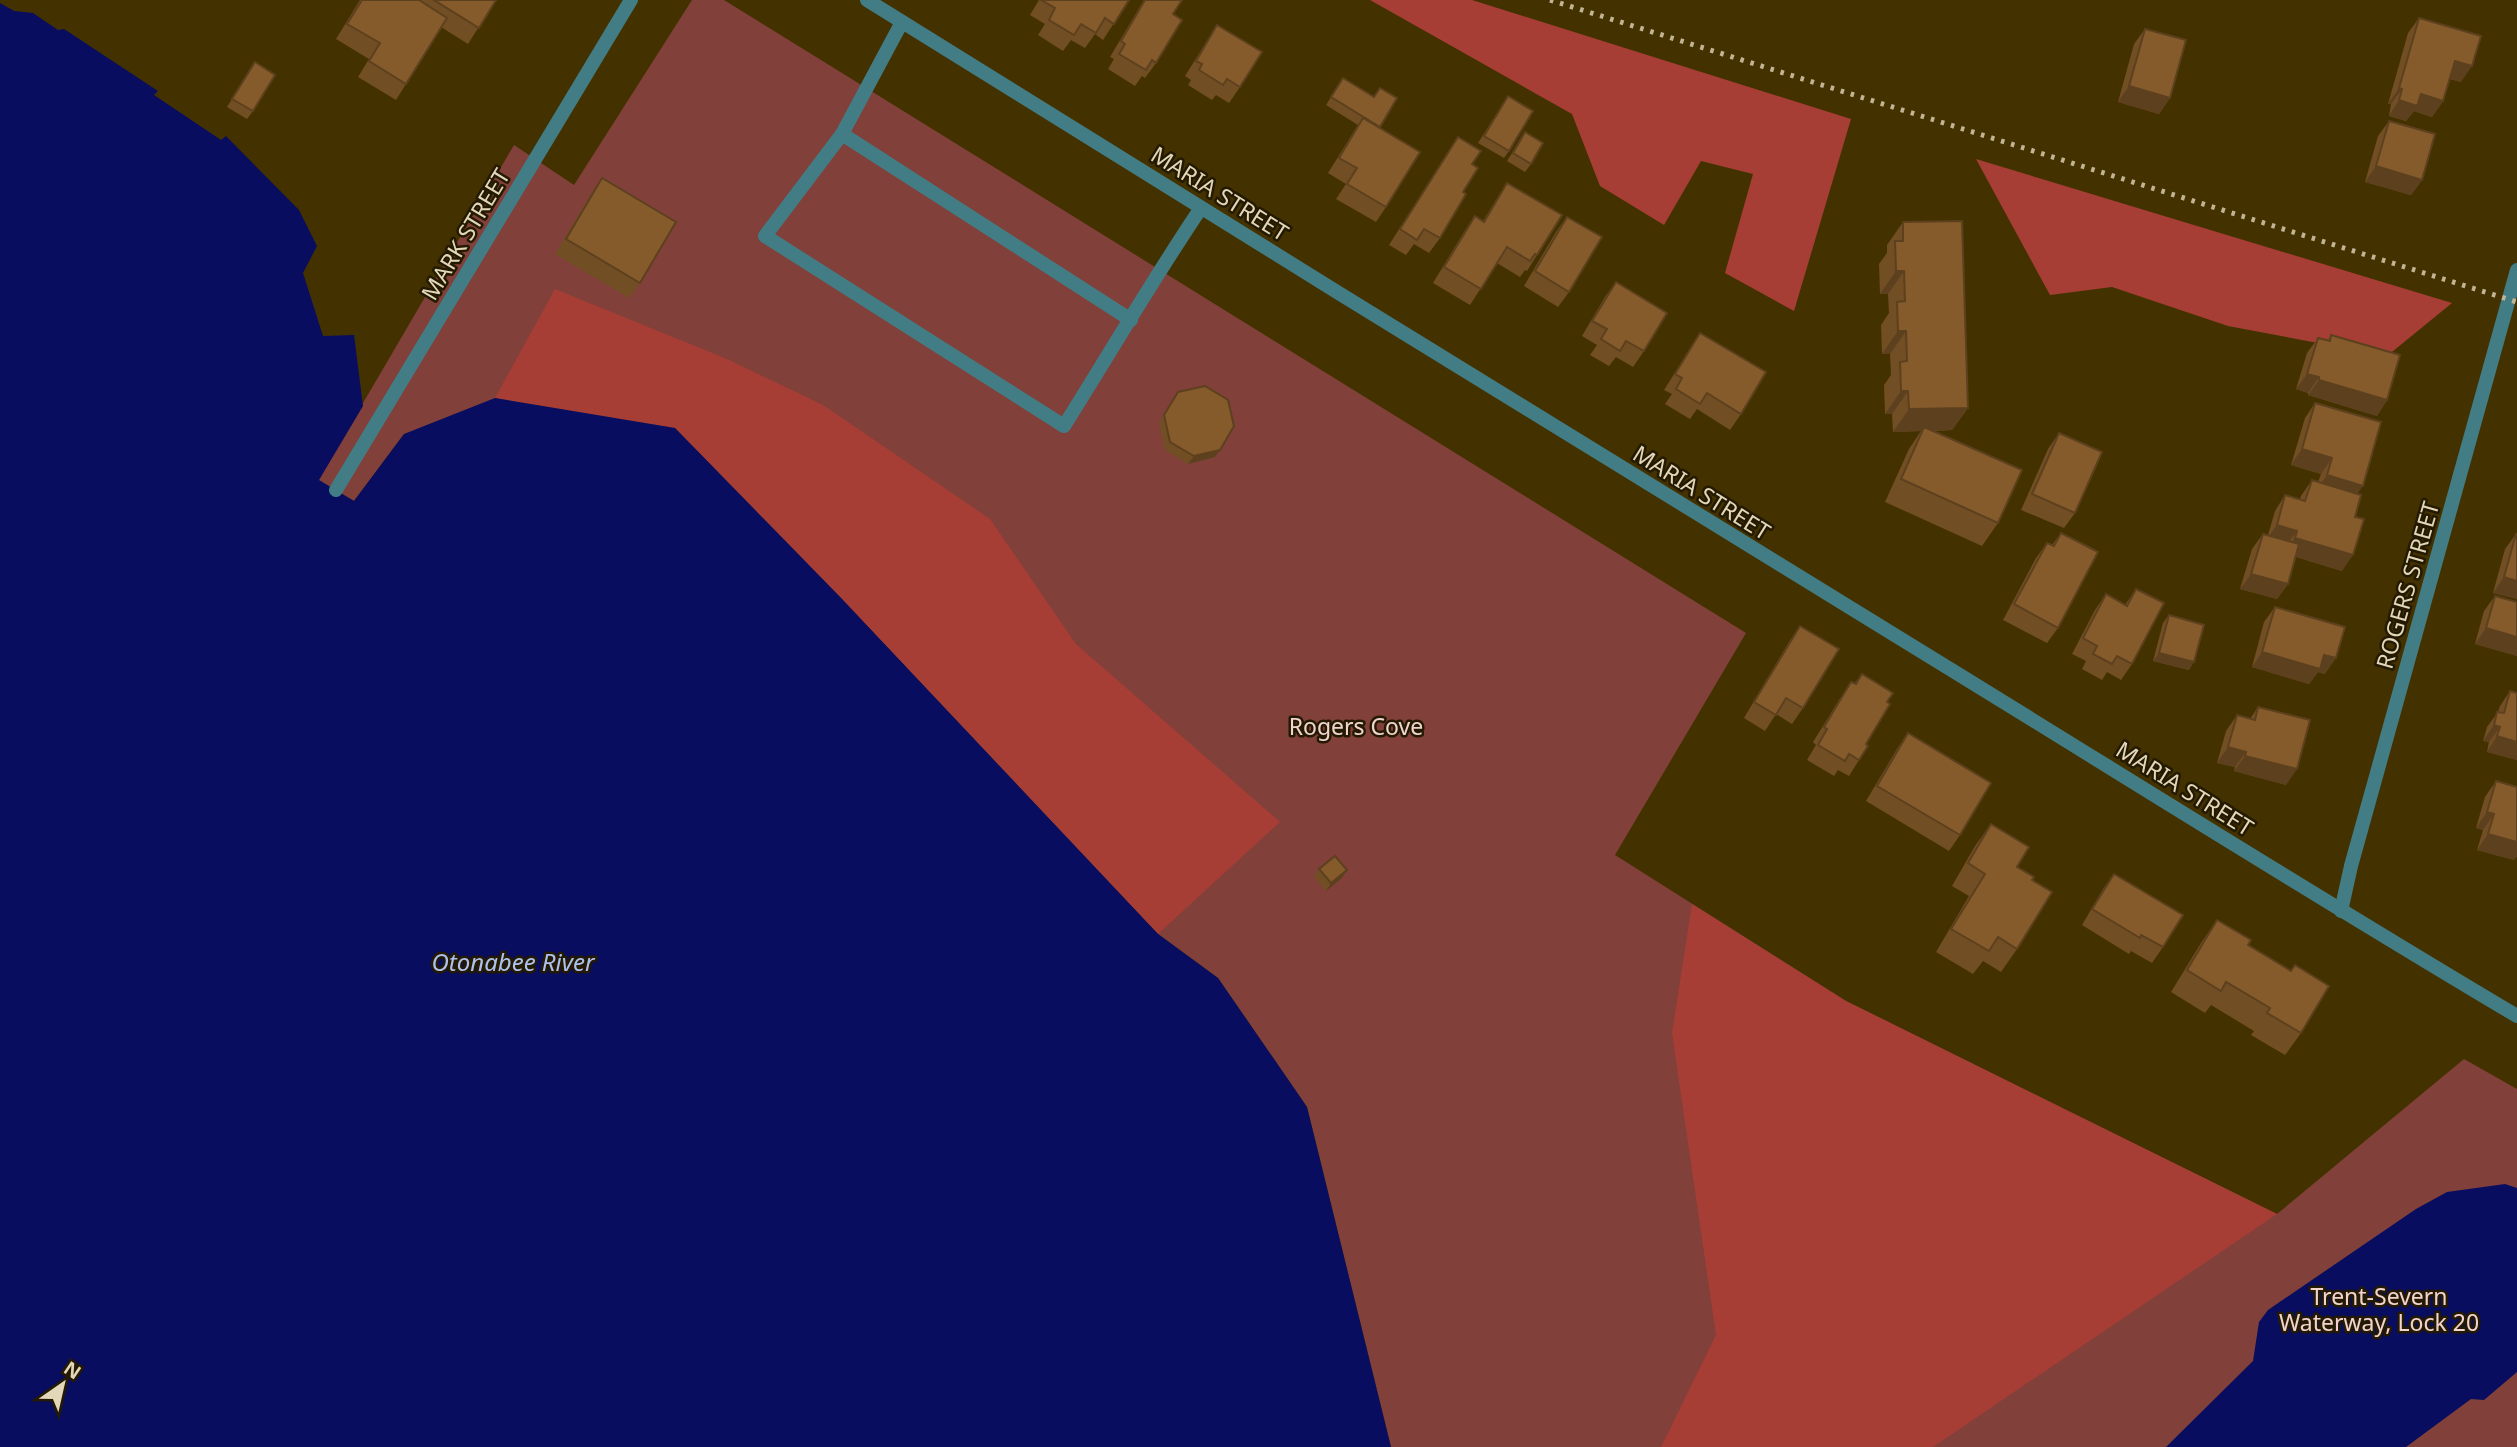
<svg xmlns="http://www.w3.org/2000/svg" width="2517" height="1447" font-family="'Noto Sans',sans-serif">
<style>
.green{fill:#814039}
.forest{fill:#a63e36}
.water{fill:#080d60}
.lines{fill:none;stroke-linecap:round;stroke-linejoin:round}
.service{stroke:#427d85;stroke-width:14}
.minor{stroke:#427d85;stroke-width:14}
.tertiary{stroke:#427d85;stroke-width:14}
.rail{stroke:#c2b593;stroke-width:5;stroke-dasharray:3.5 7;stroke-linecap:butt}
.wall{fill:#724e25}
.shaded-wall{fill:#5d401e}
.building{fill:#855b2b;stroke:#5d401e;stroke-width:2}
.labels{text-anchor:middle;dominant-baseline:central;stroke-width:5;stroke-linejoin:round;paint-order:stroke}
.street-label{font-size:23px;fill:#e3d7b9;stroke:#241a02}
.park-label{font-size:23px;fill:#f1d3cf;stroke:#241a02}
.water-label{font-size:24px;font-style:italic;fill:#aec1ee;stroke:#241a02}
</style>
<rect width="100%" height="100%" fill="#433200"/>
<!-- green -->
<polygon class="green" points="692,0 724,0 1746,633 1615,855 1846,1001 2277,1214 2464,1059 2517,1089 2517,1447 1391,1447 1307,1107 1218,978 1158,934 842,599 675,428 404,434 354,501 318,480 514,145 574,185"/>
<!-- forest -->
<g class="forest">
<polygon points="1370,0 1472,0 1851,119 1794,311 1725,273 1753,174 1701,161 1664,225 1600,186 1572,114"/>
<polygon points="1976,159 2452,303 2387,356 2228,326 2112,287 2050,295"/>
<polygon points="555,289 727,359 823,405 990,519 1076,644 1280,822 1158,934 842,599 675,428 495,398"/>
<polygon points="1692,904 1846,1001 2277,1214 1933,1447 1661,1447 1716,1335 1672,1033"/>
</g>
<!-- water -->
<g class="water">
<polygon points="0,3 14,11 33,13 58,30 64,29 158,91 154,95 221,140 226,136 299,210 317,246 303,273 323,336 354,335 363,406 319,480 354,501 404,434 495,398 675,428 842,599 1158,934 1218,978 1307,1107 1391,1447 0,1447"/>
<polygon points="2505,1184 2517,1188 2517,1372 2484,1400 2471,1399 2406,1447 2166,1447 2253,1361 2259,1322 2268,1310 2416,1209 2447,1192"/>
</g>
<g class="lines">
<!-- service -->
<g class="service">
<path d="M902,22L842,134L765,236L1064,426C1110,353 1153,279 1201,208"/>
<polyline points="842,134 1131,320"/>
</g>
<!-- minor -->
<g class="minor">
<polyline points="336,490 631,0"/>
<polyline points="2341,911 2351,866 2517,270"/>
</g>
<!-- tertiary -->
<path class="tertiary" d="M867,0C1217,218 1567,435 1919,650C2118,772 2316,897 2517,1016"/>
<!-- rail -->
<polyline class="rail" points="1550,0 2517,302"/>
</g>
<!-- wall -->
<g class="wall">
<polygon points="360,0 419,0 420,1 421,0 496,0 468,44 441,27 406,84 396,100 358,77 369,59 336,39"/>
<polygon points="1039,0 1129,0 1103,40 1095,34 1085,48 1071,40 1063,51 1038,35 1045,24 1030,15"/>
<polygon points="1144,0 1182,0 1173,14 1156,63 1145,78 1142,76 1135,86 1108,69 1114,59 1110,57"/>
<polygon points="2419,18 2461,82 2450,79 2443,101 2432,117 2414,111 2406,121 2389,116 2391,104 2388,104 2408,33"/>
<polygon points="1217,25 1240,87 1229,103 1216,95 1212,100 1188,85 1191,80 1185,76"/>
<polygon points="2145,29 2170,98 2159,114 2118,102 2134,44"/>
<polygon points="255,62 253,111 247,119 227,107"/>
<polygon points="1343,78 1374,97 1380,88 1397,98 1379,128 1386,207 1376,222 1336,199 1346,184 1328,173 1358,125 1326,105"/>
<polygon points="1508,96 1509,151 1504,158 1478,143"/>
<polygon points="2389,121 2422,180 2411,195 2365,182 2378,136"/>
<polygon points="1525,132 1531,164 1525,172 1507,161"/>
<polygon points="1458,137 1472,164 1463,192 1440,238 1429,253 1414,244 1406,255 1389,245"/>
<polygon points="602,178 640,283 629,298 555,254 591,194"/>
<polygon points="1507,183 1537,255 1527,271 1525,270 1520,277 1497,263 1470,305 1433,283 1464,232 1475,216 1483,221"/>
<polygon points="1567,217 1569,292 1558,307 1524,286 1556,232"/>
<polygon points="1903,222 1968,408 1952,430 1934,431 1998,523 1982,546 1885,502 1909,449 1921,431 1893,432 1892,414 1885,414 1884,385 1891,375 1890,354 1882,354 1881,325 1889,313 1888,294 1880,294 1879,264 1887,253 1887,245"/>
<polygon points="1616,282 1644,351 1633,367 1616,357 1609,366 1590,355 1597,345 1582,336 1605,297"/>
<polygon points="1700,333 1741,414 1730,430 1697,409 1690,419 1665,404 1672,394 1664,390"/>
<polygon points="2331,335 2387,400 2377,416 2308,395 2308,393 2296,389 2307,353 2318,338 2327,340"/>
<polygon points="1178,392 1220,450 1215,457 1188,464 1165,450 1159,423"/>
<polygon points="2315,403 2358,494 2355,517 2342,571 2296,557 2288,584 2277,599 2240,589 2252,549 2263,534 2268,535 2275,511 2285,495 2300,499 2301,496 2312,480 2318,482 2321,474 2291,465 2305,418"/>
<polygon points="2059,433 2075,513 2064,528 2021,510 2048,449"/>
<polygon points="2061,533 2058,628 2047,643 2003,620 2036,558 2047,543 2052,545"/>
<polygon points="2516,534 2517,599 2493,593 2505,549"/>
<polygon points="2136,589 2132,664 2121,680 2107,672 2102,680 2082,669 2086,661 2072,654 2095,610 2106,594 2125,605"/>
<polygon points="2495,596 2517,602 2517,656 2475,644 2484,611"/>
<polygon points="2275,607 2325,674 2318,672 2309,684 2252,667 2264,622"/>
<polygon points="2169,615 2189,670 2153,661 2163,623"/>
<polygon points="1800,626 1803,708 1792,724 1776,714 1765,731 1744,718 1789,642"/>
<polygon points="1862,674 1887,702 1866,744 1859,760 1849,776 1838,770 1834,776 1807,760 1816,745 1813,742 1841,697 1851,682 1855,683"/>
<polygon points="2510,691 2517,693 2517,760 2487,752 2489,742 2483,741 2487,727 2498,712 2500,706"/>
<polygon points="2258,707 2286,785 2234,771 2235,767 2217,763 2226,731 2237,715 2250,719"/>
<polygon points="1908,733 1960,835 1949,851 1866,801 1897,749"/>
<polygon points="2496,781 2517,787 2517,856 2514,860 2477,850 2483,830 2476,828 2485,797"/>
<polygon points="1991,824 2017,867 2032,880 2017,949 2001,972 1983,961 1973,974 1936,952 1969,896 1952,886 1975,846"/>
<polygon points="1319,869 1342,878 1326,891 1314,876"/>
<polygon points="2114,874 2163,947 2152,963 2131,951 2129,954 2082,925 2103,889"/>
<polygon points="2217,920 2248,945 2291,971 2295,965 2301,1033 2285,1055 2251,1035 2254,1031 2211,1005 2205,1013 2171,992 2201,943"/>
</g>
<!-- shaded-wall -->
<g class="shaded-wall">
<polygon points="2455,61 2472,66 2461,82 2444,77"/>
<polygon points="2129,86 2170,98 2159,114 2118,102"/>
<polygon points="2399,88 2402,89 2391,104 2388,104"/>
<polygon points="2421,94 2443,101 2432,117 2414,111 2406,121 2389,116 2399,100"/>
<polygon points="2376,166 2422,180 2411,195 2365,182"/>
<polygon points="1896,271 1904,271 1888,294 1880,294"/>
<polygon points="1898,331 1906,331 1890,354 1882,354"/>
<polygon points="2307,374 2319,377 2308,393 2296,389"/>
<polygon points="2319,380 2387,400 2377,416 2308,395"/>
<polygon points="1901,391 1908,391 1892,414 1885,414"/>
<polygon points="1968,408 1952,430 1922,431 1924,427 1921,431 1893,432 1909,409"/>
<polygon points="2302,449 2332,458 2321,474 2291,465"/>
<polygon points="1220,450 1215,457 1188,464 1194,456"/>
<polygon points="2327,475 2363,486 2352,501 2316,491"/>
<polygon points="2277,525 2297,531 2286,546 2266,540"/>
<polygon points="2295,538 2353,555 2342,571 2284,553"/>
<polygon points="2251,574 2288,584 2277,599 2240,589"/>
<polygon points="2504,577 2517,581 2517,599 2493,593"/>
<polygon points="2486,628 2517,637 2517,656 2475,644"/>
<polygon points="2262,652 2324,655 2336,658 2325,674 2318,672 2309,684 2252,667"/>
<polygon points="2159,653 2194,662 2189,670 2153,661"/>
<polygon points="2494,725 2500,727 2489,742 2483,741"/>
<polygon points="2497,736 2517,742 2517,760 2487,752"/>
<polygon points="2228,747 2246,752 2235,767 2217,763"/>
<polygon points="2245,756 2297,769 2286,785 2234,771"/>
<polygon points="2487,812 2494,814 2483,830 2476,828"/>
<polygon points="2488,834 2517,842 2517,856 2514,860 2477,850"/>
<polygon points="1347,870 1342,878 1326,891 1331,883"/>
</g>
<!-- building -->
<g class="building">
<polygon points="362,0 419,0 447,18 406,84 369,61 380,43 347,24"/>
<polygon points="434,0 496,0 479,28"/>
<polygon points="1041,0 1129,0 1114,24 1105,18 1096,33 1081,24 1074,35 1049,20 1055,8"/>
<polygon points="1145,0 1182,0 1173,14 1182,20 1156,63 1152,60 1146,70 1119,54 1125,44 1121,41"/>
<polygon points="2419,18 2481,36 2472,66 2455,61 2443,101 2421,94 2417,106 2399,100 2402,89 2399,88"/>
<polygon points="1217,25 1262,52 1240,87 1227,79 1223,85 1199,70 1202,64 1196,61"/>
<polygon points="2145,29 2186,40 2170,98 2129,86"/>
<polygon points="255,62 275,75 253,111 232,99"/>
<polygon points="1343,78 1374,97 1380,88 1397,98 1380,127 1331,97"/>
<polygon points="1508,96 1533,111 1509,151 1484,136"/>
<polygon points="1363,118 1420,152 1386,207 1347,184 1357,168 1339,158"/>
<polygon points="2389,121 2435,134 2422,180 2376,166"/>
<polygon points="1525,132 1543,143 1531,164 1513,153"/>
<polygon points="1458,137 1481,151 1472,164 1478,168 1463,192 1466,194 1440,238 1424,229 1417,240 1400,229"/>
<polygon points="602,178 676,222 640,283 566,239"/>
<polygon points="1507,183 1562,215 1537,255 1535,254 1530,261 1507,247 1481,289 1444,267 1475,216 1484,222"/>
<polygon points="1567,217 1602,237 1569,292 1535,271"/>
<polygon points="1962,221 1968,408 1909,409 1908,391 1901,391 1900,362 1907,361 1906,331 1898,331 1897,302 1905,301 1904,271 1896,271 1895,241 1903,241 1903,222"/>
<polygon points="1616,282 1667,313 1644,351 1626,341 1620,351 1601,339 1607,329 1592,321"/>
<polygon points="1700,333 1766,372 1741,414 1707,393 1700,404 1676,389 1682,378 1675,374"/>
<polygon points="2331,335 2400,355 2387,400 2319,380 2319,377 2307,374 2318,338 2330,341"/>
<polygon points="1205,386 1228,400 1234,426 1220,450 1194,456 1170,442 1164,415 1178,392"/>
<polygon points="2315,403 2381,422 2363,486 2327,475 2332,458 2302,449"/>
<polygon points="1924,427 2022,470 1998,523 1901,479"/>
<polygon points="2059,433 2102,452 2075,513 2032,494"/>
<polygon points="2312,480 2361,495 2355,517 2364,519 2353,555 2295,538 2297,531 2277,525 2285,495 2305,501"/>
<polygon points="2061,533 2098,552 2058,628 2014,604 2047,543 2054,546"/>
<polygon points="2263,534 2299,544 2288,584 2251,574"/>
<polygon points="2516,534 2517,534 2517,581 2504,577"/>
<polygon points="2136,589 2164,603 2132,664 2117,656 2112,664 2093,654 2097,646 2083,638 2106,594 2127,606"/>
<polygon points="2495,596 2517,602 2517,637 2486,628"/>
<polygon points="2275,607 2345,627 2336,658 2324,655 2320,669 2262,652"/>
<polygon points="2169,615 2204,625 2194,662 2159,653"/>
<polygon points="1800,626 1839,649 1803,708 1786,698 1776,715 1754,702"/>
<polygon points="1862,674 1893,693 1887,702 1890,704 1866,744 1868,746 1859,760 1849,754 1845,761 1818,745 1827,729 1824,727 1851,682 1856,684"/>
<polygon points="2510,691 2517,693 2517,742 2497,736 2500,727 2494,725 2497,712 2504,713"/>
<polygon points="2258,707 2310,720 2297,769 2245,756 2246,752 2228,747 2237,715 2255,720"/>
<polygon points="1908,733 1991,783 1960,835 1877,786"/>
<polygon points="2496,781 2517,787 2517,842 2488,834 2494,814 2487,812"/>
<polygon points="1991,824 2029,847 2017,867 2034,877 2032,880 2052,892 2017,949 1998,937 1989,951 1951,929 1985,874 1968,863"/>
<polygon points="1335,856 1347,870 1331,883 1319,869"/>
<polygon points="2114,874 2183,915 2163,947 2141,935 2140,938 2092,909"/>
<polygon points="2217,920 2251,940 2248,945 2291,971 2295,965 2329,986 2301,1033 2267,1013 2270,1008 2226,982 2221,991 2187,970"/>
</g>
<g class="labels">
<!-- street labels -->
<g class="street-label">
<text transform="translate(1220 193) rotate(32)">MARIA STREET</text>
<text transform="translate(465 234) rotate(-59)">MARK STREET</text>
<text transform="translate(1702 492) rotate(32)">MARIA STREET</text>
<text transform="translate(2407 585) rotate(-74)">ROGERS STREET</text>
<text transform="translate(2185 788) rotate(32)">MARIA STREET</text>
</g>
<!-- park labels -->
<g class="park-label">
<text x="1356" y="726">Rogers Cove</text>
<text x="2379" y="1296">Trent-Severn<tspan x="2379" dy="26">Waterway, Lock 20</tspan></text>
</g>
<!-- water labels -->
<g class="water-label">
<text x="513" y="961">Otonabee River</text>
</g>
</g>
<!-- north arrow -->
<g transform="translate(63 1384) rotate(34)" stroke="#241a02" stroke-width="5" paint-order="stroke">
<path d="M0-5L12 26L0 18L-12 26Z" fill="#e3d7b9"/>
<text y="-10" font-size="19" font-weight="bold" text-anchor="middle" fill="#e3d7b9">N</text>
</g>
</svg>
